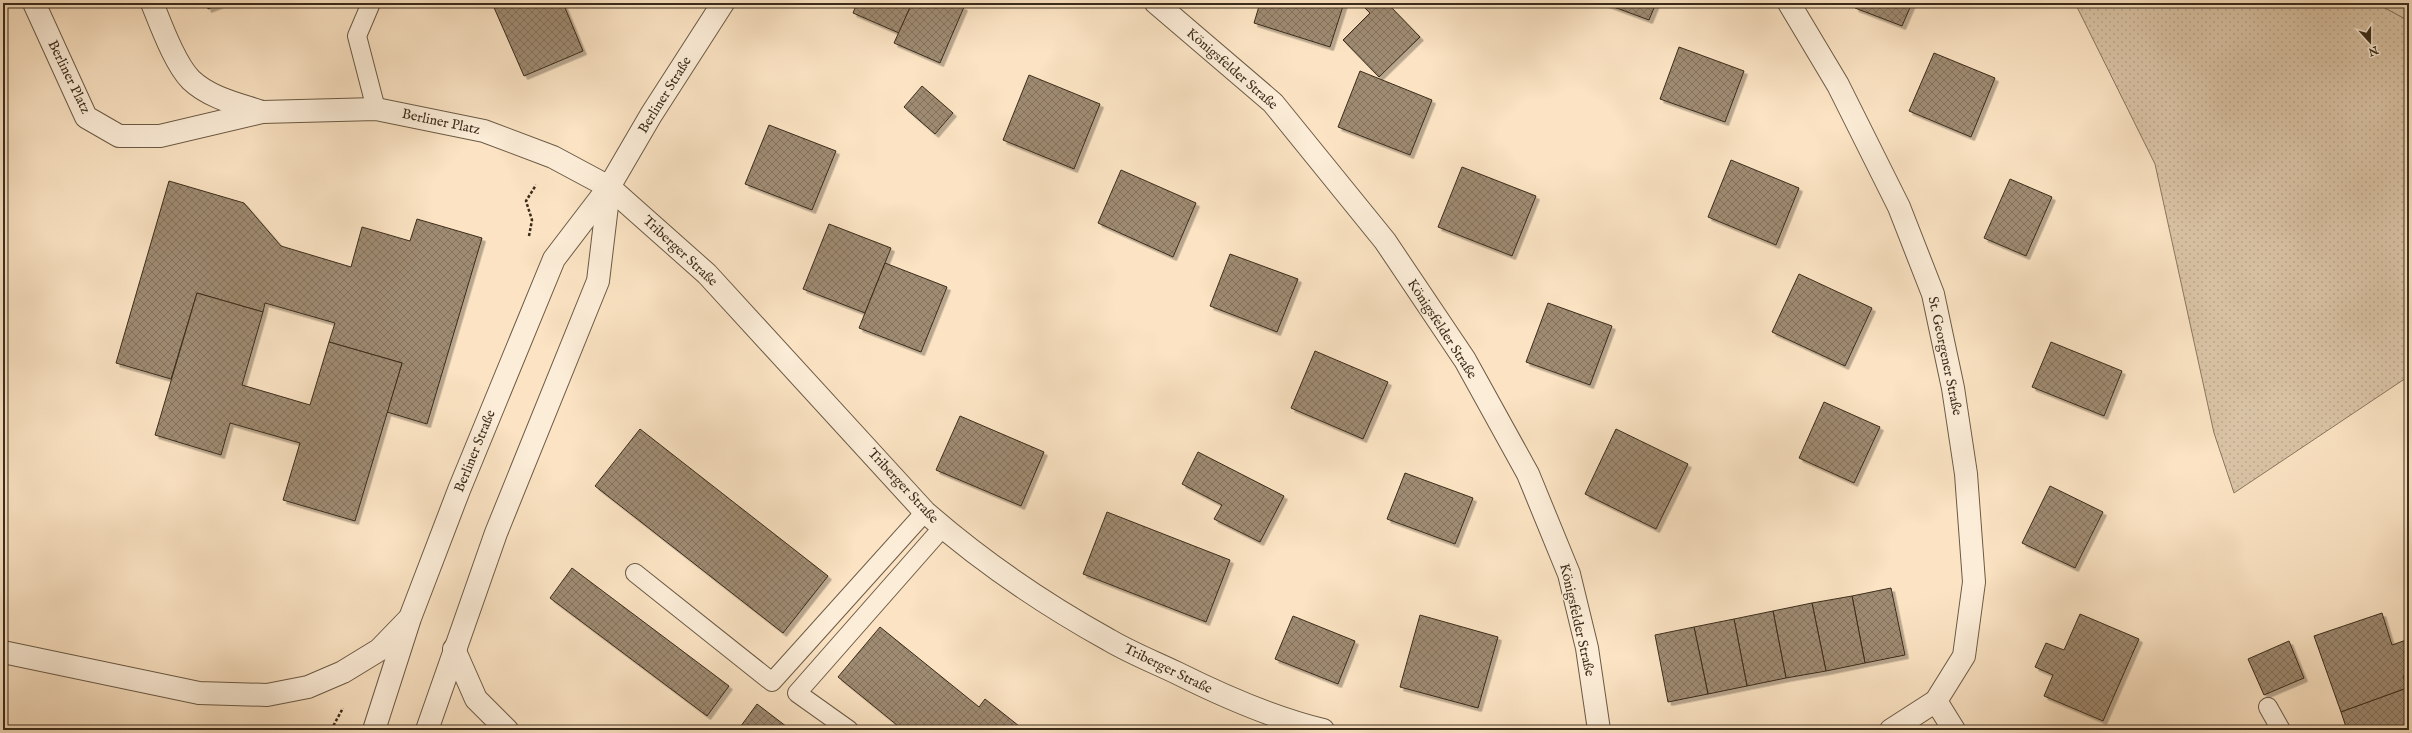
<svg xmlns="http://www.w3.org/2000/svg" width="2412" height="733" font-family="'IM FELL English',serif">
<style>
.grass{fill:url(#grass-dots);stroke:#8a7860}
.forest{fill:url(#forest-firs);stroke:#8a7860}
.building{fill:url(#building-cross-hatch);stroke:#3b2c1b;filter:url(#shadow)}
.lines{fill:none;stroke-linecap:round;stroke-linejoin:round}
.service-casing{stroke:#6b5a45;stroke-width:20}
.minor-casing{stroke:#6b5a45;stroke-width:24}
.tertiary-casing{stroke:#6b5a45;stroke-width:24}
.path{stroke:#3b2c1b;stroke-width:2.5;stroke-dasharray:3 2;stroke-linecap:butt}
.service{stroke:#fcedd8;stroke-width:18}
.minor{stroke:#fcedd8;stroke-width:22}
.tertiary{stroke:#fcedd8;stroke-width:22}
.labels{text-anchor:middle;dominant-baseline:central;stroke-width:3;stroke-linejoin:round;paint-order:stroke}
.street-label{font-size:14px;fill:#3b2c1b;stroke:#fcedd8}
</style>
<defs>
<pattern id="grass-dots" width="8" height="8" patternUnits="userSpaceOnUse"><rect width="8" height="8" fill="#dac4a6"/><path d="M2 2h.1M6 6h.1" fill="none" stroke="#bca98e" stroke-width="1.8" stroke-linecap="round"/></pattern>
<pattern id="forest-firs" width="22" height="20" patternUnits="userSpaceOnUse"><rect width="22" height="20" fill="#dac4a6"/><path d="M5 1l3.5 6h-7zM16 11l3.5 6h-7z" fill="#bca98e"/></pattern>
<pattern id="building-cross-hatch" width="8" height="8" patternUnits="userSpaceOnUse"><rect width="8" height="8" fill="#9f8b72"/><path d="M0 0l8 8M0 8l8-8" fill="none" stroke="#83725d"/></pattern>
<filter id="shadow"><feDropShadow dx="3.5" dy="3.5" stdDeviation="0" flood-color="#0004"/></filter>
</defs>
<rect width="100%" height="100%" fill="#fbe3c3"/>
<filter id="stains"><feTurbulence type="fractalNoise" baseFrequency=".005" numOctaves="4"/><feColorMatrix values="0 0 0 0 .2 0 0 0 0 .09 0 0 0 0 .02 0 0 0 .5 -.17"/></filter>
<radialGradient id="worn" r=".72"><stop offset=".6" stop-color="#630" stop-opacity="0"/><stop offset="1" stop-color="#630" stop-opacity=".3"/></radialGradient>
<!-- grass -->
<polygon class="grass" points="2075,3 2376,3 2409,21 2409,376 2234,493 2214,433 2155,164"/>
<!-- forest -->
<polygon class="forest" points="2376,3 2409,3 2409,21"/>
<!-- building -->
<g class="building">
<polygon points="206,3 223,3 208,9"/>
<polygon points="492,3 563,3 583,51 524,76"/>
<polygon points="857,3 912,3 899,33 853,13"/>
<polygon points="912,3 955,3 964,7 940,63 894,43"/>
<polygon points="1260,3 1344,3 1330,47 1254,23"/>
<polygon points="1360,3 1387,3 1420,37 1379,77 1343,40 1370,13"/>
<polygon points="1603,3 1656,3 1649,20"/>
<polygon points="1857,3 1912,3 1902,26 1855,8"/>
<polygon points="1679,47 1744,71 1725,122 1660,99"/>
<polygon points="1934,53 1995,78 1971,137 1909,111"/>
<polygon points="1360,71 1432,100 1410,155 1338,127"/>
<polygon points="1029,75 1100,104 1074,169 1003,140"/>
<polygon points="922,86 953,113 935,134 904,107"/>
<polygon points="769,125 836,151 812,210 745,184"/>
<polygon points="1731,160 1799,188 1776,245 1708,217"/>
<polygon points="1462,167 1536,196 1512,256 1438,227"/>
<polygon points="1121,170 1196,203 1173,257 1098,223"/>
<polygon points="2010,179 2052,197 2026,256 1984,238"/>
<polygon points="169,181 244,203 281,246 351,267 362,227 410,241 417,219 482,238 427,424 387,412 402,363 329,342 335,323 265,303 263,312 197,293 171,379 116,363"/>
<polygon points="829,224 891,248 865,313 803,289"/>
<polygon points="1230,254 1298,279 1277,332 1210,306"/>
<polygon points="885,263 947,287 921,352 859,328"/>
<polygon points="1799,274 1872,308 1845,366 1772,332"/>
<polygon points="197,293 263,312 242,385 310,405 329,342 402,363 355,521 283,500 300,443 230,423 221,455 155,435"/>
<polygon points="1548,303 1612,326 1590,385 1526,362"/>
<polygon points="2051,342 2122,371 2104,416 2032,387"/>
<polygon points="1315,351 1388,382 1363,439 1291,408"/>
<polygon points="1824,402 1880,427 1854,483 1799,458"/>
<polygon points="960,416 1044,452 1021,506 936,470"/>
<polygon points="640,429 828,576 783,633 595,486"/>
<polygon points="1616,429 1688,464 1656,529 1585,494"/>
<polygon points="1198,452 1284,496 1260,542 1214,519 1222,505 1182,484"/>
<polygon points="1405,473 1473,498 1455,544 1387,519"/>
<polygon points="2050,486 2103,512 2075,568 2022,543"/>
<polygon points="1107,512 1230,560 1206,622 1083,574"/>
<polygon points="572,568 729,686 707,716 550,598"/>
<polygon points="1891,588 1905,655 1865,663 1852,596"/>
<polygon points="1852,596 1865,663 1826,671 1812,603"/>
<polygon points="1812,603 1826,671 1786,678 1773,611"/>
<polygon points="1773,611 1786,678 1747,686 1734,619"/>
<polygon points="2382,613 2392,645 2409,639 2409,673 2403,676 2407,688 2341,712 2314,636"/>
<polygon points="2080,614 2139,639 2103,721 2044,696 2053,675 2035,667 2046,643 2064,650"/>
<polygon points="1420,615 1498,637 1478,708 1400,687"/>
<polygon points="1293,616 1355,641 1338,684 1275,659"/>
<polygon points="1734,619 1747,686 1708,694 1694,627"/>
<polygon points="880,627 979,707 985,699 1024,730 903,730 838,677"/>
<polygon points="1694,627 1708,694 1668,702 1655,635"/>
<polygon points="2289,641 2304,678 2264,695 2248,659"/>
<polygon points="2407,688 2409,694 2409,730 2347,730 2341,712"/>
<polygon points="757,704 791,730 738,730"/>
</g>
<g class="lines">
<!-- service casing -->
<g class="service-casing">
<g id="service">
<polyline points="371,3 357,36 376,109"/>
<polyline points="635,573 772,682 925,512"/>
<polyline points="2268,707 2281,730"/>
<polyline points="849,730 797,693 943,527"/>
</g>
</g>
<!-- minor casing -->
<g class="minor-casing">
<g id="minor">
<path d="M34,3L86,117L119,136H160L262,112L376,109L484,131L553,157L609,187L707,274L925,512C981,561 1044,604 1109,640C1131,653 1154,662 1177,673C1223,696 1273,718 1323,730"/>
<path d="M152,3C161,25 175,64 191,80C210,98 238,104 262,112"/>
<polyline points="1156,3 1273,103 1385,241 1465,360 1528,474 1569,574 1587,648 1599,730"/>
<polyline points="1789,3 1838,85 1899,207 1933,294 1953,388 1966,474 1974,582 1964,656 1936,701 1891,730"/>
<polyline points="1936,701 1954,730"/>
</g>
</g>
<!-- tertiary casing -->
<g class="tertiary-casing">
<g id="tertiary">
<polyline points="454,649 476,699 507,730"/>
<polyline points="3,652 199,693 267,695 308,687 343,672 379,650 408,620"/>
<polyline points="374,730 410,618 459,490 554,259 609,187 651,115 723,3"/>
<polyline points="427,730 496,533 598,281 609,189"/>
</g>
</g>
<!-- path -->
<g class="path">
<polyline points="529,236 532,220 526,201 536,185"/>
<polyline points="331,730 343,708"/>
</g>
<!-- service -->
<use href="#service" class="service"/>
<!-- minor -->
<use href="#minor" class="minor"/>
<!-- tertiary -->
<use href="#tertiary" class="tertiary"/>
</g>
<g class="labels">
<!-- street labels -->
<g class="street-label">
<text transform="translate(1232 69) rotate(41)">Königsfelder Straße</text>
<text transform="translate(69 77) rotate(64)">Berliner Platz</text>
<text transform="translate(665 95) rotate(-58)">Berliner Straße</text>
<text transform="translate(441 122) rotate(12)">Berliner Platz</text>
<text transform="translate(680 251) rotate(43)">Triberger Straße</text>
<text transform="translate(1442 329) rotate(57)">Königsfelder Straße</text>
<text transform="translate(1945 356) rotate(78)">St. Georgener Straße</text>
<text transform="translate(475 451) rotate(-68)">Berliner Straße</text>
<text transform="translate(903 486) rotate(47)">Triberger Straße</text>
<text transform="translate(1577 620) rotate(77)">Königsfelder Straße</text>
<text transform="translate(1168 669) rotate(26)">Triberger Straße</text>
</g>
</g>
<!-- margin -->
<rect width="2412" height="733" fill="none" stroke="#fbe3c3" stroke-width="16"/>
<rect x="4" y="4" width="2404" height="725" fill="none" stroke="#3b2c1b" stroke-width="2"/>
<rect x="8" y="8" width="2396" height="717" fill="none" stroke="#3b2c1b"/>
<!-- north arrow -->
<g transform="translate(2370 42) rotate(159)" stroke="#fcedd8" stroke-width="3" paint-order="stroke">
<path d="M0-3L7 15L0 10L-7 15Z" fill="#3b2c1b"/>
<text y="-6" font-size="11" font-weight="bold" text-anchor="middle" fill="#3b2c1b">N</text>
</g>
<rect width="100%" height="100%" filter="url(#stains)"/>
<rect width="100%" height="100%" fill="url(#worn)"/>
</svg>
